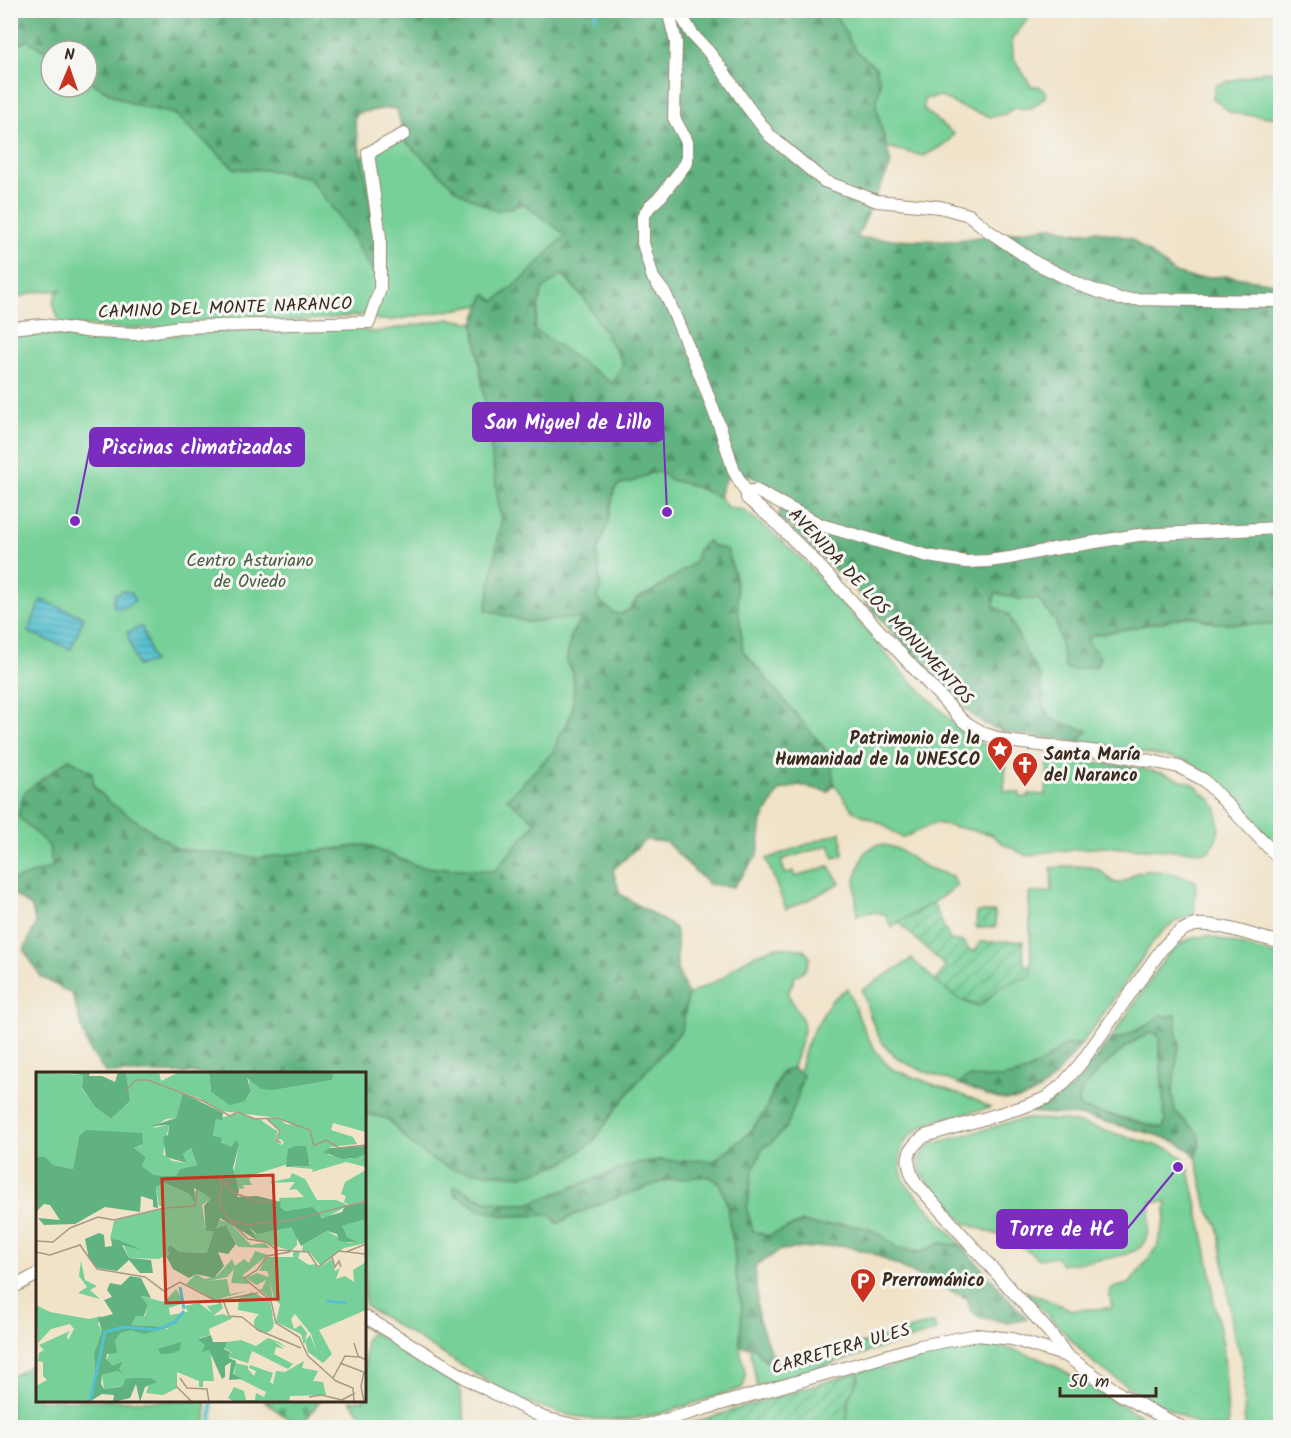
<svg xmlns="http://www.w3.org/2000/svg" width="1291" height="1438" font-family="Kalam,sans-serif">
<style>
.green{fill:#76d097;stroke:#587d5a;stroke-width:1.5}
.forest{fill:url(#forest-firs);stroke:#4e6e4f;stroke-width:1.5;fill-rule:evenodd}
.cemetery{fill:url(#cemetery-stones);stroke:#587d5a;stroke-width:1.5}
.garden{fill:url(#garden-furrows);stroke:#587d5a;stroke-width:1.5}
.water{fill:url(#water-rules);stroke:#487577;stroke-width:1.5}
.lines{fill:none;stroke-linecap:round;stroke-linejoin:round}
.stream{stroke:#55c0d0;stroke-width:4}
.minor-casing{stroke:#968673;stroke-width:14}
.minor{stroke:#fff;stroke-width:12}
.labels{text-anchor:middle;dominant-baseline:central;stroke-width:6;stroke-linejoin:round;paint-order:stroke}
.street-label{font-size:18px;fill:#3b2a1e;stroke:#f6f6f2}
.park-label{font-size:18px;fill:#4d5c42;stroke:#f6f6f2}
.poi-label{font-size:18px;font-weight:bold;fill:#3b2a1e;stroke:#f6f6f2;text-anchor:start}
.inset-river{fill:none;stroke:#55c0d0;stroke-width:3}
.inset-road{fill:none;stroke:#a89984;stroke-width:1.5}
.view{fill:#c8321e;fill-opacity:0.15;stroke:#c8321e;stroke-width:3}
.inset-edge{fill:none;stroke:#3b2a1e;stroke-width:3}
.leader{fill:none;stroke:#7b2cbf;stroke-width:2}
.callout-dot{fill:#7b2cbf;stroke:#f6f6f2;stroke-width:2}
.callout{fill:#7b2cbf;stroke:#7b2cbf;stroke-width:2}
.callout-label{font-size:20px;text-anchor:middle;font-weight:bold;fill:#fff}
</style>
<defs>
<pattern id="forest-firs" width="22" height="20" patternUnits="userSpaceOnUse" patternTransform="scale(1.5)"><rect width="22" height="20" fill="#60b280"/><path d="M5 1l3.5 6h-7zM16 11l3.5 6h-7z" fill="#509168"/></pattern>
<pattern id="cemetery-stones" width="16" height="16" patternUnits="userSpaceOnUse" patternTransform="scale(1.5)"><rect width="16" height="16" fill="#76d097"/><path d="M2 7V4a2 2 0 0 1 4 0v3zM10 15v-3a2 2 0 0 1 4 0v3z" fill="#62a97b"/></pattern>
<pattern id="garden-furrows" width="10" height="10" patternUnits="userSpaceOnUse" patternTransform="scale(1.5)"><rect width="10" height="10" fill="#76d097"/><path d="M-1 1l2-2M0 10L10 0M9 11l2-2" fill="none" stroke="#62a97b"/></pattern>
<pattern id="water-rules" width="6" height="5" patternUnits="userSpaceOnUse" patternTransform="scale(1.5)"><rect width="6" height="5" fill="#55c0d0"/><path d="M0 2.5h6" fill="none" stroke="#489ca8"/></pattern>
</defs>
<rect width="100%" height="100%" fill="#f6f6f2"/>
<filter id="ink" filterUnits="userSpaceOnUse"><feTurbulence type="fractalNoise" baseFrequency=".0167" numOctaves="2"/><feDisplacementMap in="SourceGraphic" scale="12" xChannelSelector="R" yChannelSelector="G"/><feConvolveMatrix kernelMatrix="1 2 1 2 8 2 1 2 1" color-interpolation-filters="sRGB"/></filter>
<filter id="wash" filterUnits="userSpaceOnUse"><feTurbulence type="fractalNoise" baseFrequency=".008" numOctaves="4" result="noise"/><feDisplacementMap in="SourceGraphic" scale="24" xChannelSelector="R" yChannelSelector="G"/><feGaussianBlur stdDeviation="1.35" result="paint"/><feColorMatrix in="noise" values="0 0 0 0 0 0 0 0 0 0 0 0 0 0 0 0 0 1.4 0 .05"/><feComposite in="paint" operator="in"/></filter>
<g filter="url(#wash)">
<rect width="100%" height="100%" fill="#f0e3c8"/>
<!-- green -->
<g class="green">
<path d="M833,11H1034L1012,39L1013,57L1031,86H1039L1047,94C1034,109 1032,110 1014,108L1005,114L991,117L961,107L940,96L924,99V110L954,134L947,143L924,156L886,147L876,107L880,83L876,68L856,51Z"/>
<polygon points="28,40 51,55 51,87 87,87 87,79 106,91 132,104 175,114 235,169 270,170 301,176 309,178 337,214 378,240 361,159 368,153 404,134 496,211 524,204 566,235 526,276 495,301 485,295 481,305 393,320 378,320 366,315 322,319 125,329 60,324 53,303 57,292 62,290 34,292 11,300 10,48"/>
<polygon points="1280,70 1280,118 1231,113 1213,98 1215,85 1263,72"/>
<polygon points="562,274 586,301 624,363 612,384 534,329 542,290"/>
<polygon points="450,319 474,323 501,522 486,610 527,622 582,617 571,635 574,689 571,716 559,735 554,751 507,799 537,821 495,871 420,867 366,845 259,858 178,849 109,802 69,759 46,777 49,846 53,867 11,881 11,338 28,334 50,334 89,338 155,338 182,334 256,329 355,326 365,331 375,332"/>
<polygon points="660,472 671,480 688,484 719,496 727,507 743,510 772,532 802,559 862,626 897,667 964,733 982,744 1007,753 1004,791 1020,793 1020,797 1028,797 1029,794 1046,795 1048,757 1132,767 1162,773 1193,784 1212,801 1217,809 1219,828 1217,837 1210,850 1206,852 1105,847 1045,852 1027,856 1004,844 990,834 936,823 902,838 882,824 853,811 834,784 830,755 743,651 735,577 727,550 711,545 708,541 698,550 695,562 656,589 637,599 630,609 621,614 614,613 597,599 601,588 597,552 608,523 614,490 620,484 632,482 651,473"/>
<polygon points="996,593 1020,599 1038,599 1056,622 1065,667 1100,657 1087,640 1091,636 1190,616 1216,623 1280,625 1280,846 1271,839 1211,777 1187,761 1175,758 1078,742 1088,731 1053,721 1044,707 1040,677 1026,653 994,606 994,597"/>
<polygon points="841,832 843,855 834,858 829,845 781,860 785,874 793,871 795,877 829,866 840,883 810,899 786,909 766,859"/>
<path d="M877,845C896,843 909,858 924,866C933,870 942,873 952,876L957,886L933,903L898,922L892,928L885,914L872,912L857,915L855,879L864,854L869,849Z"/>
<path d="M1071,866C1079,867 1091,865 1099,870C1106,873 1109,883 1118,883C1126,883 1132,874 1139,872C1157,868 1179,875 1196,881L1194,915C1175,919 1165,928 1153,942L1095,1026L1081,1044L1066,1045L1043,1062L1023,1073L1002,1078L965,1079L959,1084C935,1074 897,1066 882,1042C872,1027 868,1008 862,990L912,959C923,969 966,1012 981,1005C987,1001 992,993 998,989C1007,982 1018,980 1029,977L1031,966L1029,893L1052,892L1051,868Z"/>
<path d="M1208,936L1280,956V1427H1245C1242,1396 1249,1366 1234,1337L1224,1263L1218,1226L1207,1208L1196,1157L1200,1145L1198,1134L1175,1111L1172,1093L1179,1045L1176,1028V1014L1168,1017L1161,1015C1145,1027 1128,1036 1109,1041L1166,957C1180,942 1188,937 1208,936Z"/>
<path d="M775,947L803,949L810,957L806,969L795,977L788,994L803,1021L804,1031L793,1068L781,1072L764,1113L749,1133L712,1162L660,1160L638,1163L528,1204H509L485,1201L454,1186L505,1216L551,1215L558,1223C582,1211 704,1154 720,1185C727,1197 727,1208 729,1220C730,1230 733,1238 734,1248C735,1260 735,1272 737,1284C738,1292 741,1299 742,1307C743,1319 739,1331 740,1343C740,1359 750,1374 742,1388L663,1413L626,1420L594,1419L568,1415L526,1402L500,1389L365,1306L364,1113L388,1119L412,1145L593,1142L616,1109L646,1071L682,1030L688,995L724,977L737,965L753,956Z"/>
<path d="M847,988C857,1012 872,1057 894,1070L978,1101L990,1108C950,1117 881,1123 905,1183L962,1246L941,1243L921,1252L898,1248L881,1235L842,1224L818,1226L803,1222L768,1236L753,1231L747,1210L753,1170L762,1149L772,1142L803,1076L799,1072L807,1044L816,1026L831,1001Z"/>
<polygon points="1150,1033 1158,1034 1159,1040 1165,1121 1163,1129 1124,1118 1083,1109 1079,1102 1080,1094 1100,1069 1131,1043"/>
<path d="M1029,1119L1062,1120L1082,1124L1172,1150L1184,1159L1189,1171L1203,1233L1211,1274L1213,1297L1223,1344L1226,1382L1228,1427H1202L1168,1408L1142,1396L1096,1365L1072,1341L1025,1291L1072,1310L1112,1308L1110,1295L1111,1289L1130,1283L1157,1247L1165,1219L1167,1202H1151C1150,1214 1150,1233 1143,1244C1132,1259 1080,1262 1061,1265L1056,1256L1039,1259L1012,1240L965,1223L921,1174L919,1160L923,1152L930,1145L1014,1121Z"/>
<polygon points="934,1323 936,1331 757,1387 750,1347 755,1348 780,1362 780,1356 802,1361"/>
<polygon points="371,1332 386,1340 459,1385 466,1427 385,1427 362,1416 350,1401 364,1400 365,1341"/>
<path d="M979,1344C1038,1349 1069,1374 1117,1403C1132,1412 1147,1419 1162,1427L848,1428C846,1408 847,1394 859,1379L858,1372L879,1366L884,1369L932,1354C942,1344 966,1345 979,1344Z"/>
<polygon points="37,1361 38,1400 206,1401 206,1427 11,1427 11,1376 17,1374"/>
</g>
<!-- forest -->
<g class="forest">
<path d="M11,11H833L856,51L876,68L880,83L876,107L891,164L857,238L951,241L1055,226L1072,232L1097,231L1130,238L1175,273L1193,278L1229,276L1280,284V625L1216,623L1190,616L1091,636L1087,640L1100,657L1097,666L1071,670L1065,668L1056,622L1038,599H1020L996,593L994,597V606L1009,615L1026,653L1040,677L1044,707L1053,720L1088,731L1078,742L1005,732L983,723L969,712L910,652L852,586L778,516L785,498C772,488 743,465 727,478C722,482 721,491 719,497L688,484L671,480L659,472L651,473L632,482L620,484L614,490L608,523L597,552L601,588L597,599L614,613L621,614L630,609L637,599L656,589L695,562L698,550L708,541L711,545L727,550L735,577L743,651L830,755L834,784L828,792L799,785L779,791L762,821L758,855L733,887L708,884L666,842L645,840L613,870L620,894L675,928L677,942V969L688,995L682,1030L646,1071L616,1109L593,1142L564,1163L522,1176L455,1170L434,1161L412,1145L388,1119L365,1113L364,1074L106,1073L88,1048L72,994L41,977L24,950L36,924L32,908L11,892L10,881L53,867L49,846L18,816L24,793L69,759L92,772L94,787L109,802L178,849L259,858L366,845L420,867L495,871L536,822L507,799L554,751L559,735L571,716L574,689L573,672L566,663L571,635L582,618L527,622L486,610L501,522L474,323L485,294L495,301L526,276L565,235L524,204L496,211L459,192L405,141L397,109L388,108L358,113L354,120L378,241L374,273L337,214L309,178L301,176L270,170L235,169L175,114L132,104L106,91L87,79V51H51V55L28,40L11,48ZM563,274L586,301L623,363L612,383L534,329L542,290Z"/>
<path d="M1176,1014V1028L1179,1045L1172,1093L1175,1111L1185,1122L1192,1127L1198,1134L1200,1145L1196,1157L1191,1151L1178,1143L1160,1136L1086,1117L1069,1115L1027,1112L1045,1106L1073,1087L1109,1041L1121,1038L1146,1026L1161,1015L1168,1017ZM1150,1033L1158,1034L1159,1040L1165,1121L1163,1128L1083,1109L1079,1102L1080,1094L1100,1069L1131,1043Z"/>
<path d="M1081,1044C1062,1069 1037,1107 999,1099C986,1096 972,1089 959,1084L965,1079L970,1077L1002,1078L1023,1073L1043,1062L1066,1045Z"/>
<polygon points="793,1068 803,1075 797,1099 786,1128 772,1142 762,1149 753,1170 747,1210 753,1231 768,1236 803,1222 818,1226 842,1224 868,1228 881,1235 898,1248 921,1252 941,1243 962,1246 1027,1319 1009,1323 979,1317 971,1311 966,1298 872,1253 841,1245 781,1250 755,1266 758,1317 771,1354 780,1356 780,1362 772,1365 766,1362 755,1348 740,1346 742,1308 737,1284 734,1247 729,1220 728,1205 719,1182 708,1176 667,1180 599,1204 573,1215 558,1224 551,1215 505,1216 480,1210 454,1194 454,1186 485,1201 509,1204 528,1204 638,1163 660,1160 675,1161 710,1160 713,1162 749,1133 764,1113 782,1072"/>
</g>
<!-- cemetery -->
<polygon class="cemetery" points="264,1401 320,1401 300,1427"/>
<!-- garden -->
<g class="garden">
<polygon points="933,903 950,940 963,942 968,949 975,952 980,942 1023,941 1024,965 1031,966 1029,977 1001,986 979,1006 959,999 935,981 946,967 898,922"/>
<polygon points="977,912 995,912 996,927 976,928"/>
<path d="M858,1372L859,1379C847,1394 846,1408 848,1427H678Z"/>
</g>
<!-- water -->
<g class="water">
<polygon points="121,591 131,592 135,600 126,608 115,608 113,604 115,594 120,593"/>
<polygon points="41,600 84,617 71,649 28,632"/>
<polygon points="142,627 153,662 137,666 127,632"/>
</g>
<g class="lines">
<!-- stream -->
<g class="stream">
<polyline points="595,18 597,10"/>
<polyline points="211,1428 212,1400"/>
</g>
</g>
</g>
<g filter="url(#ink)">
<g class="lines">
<!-- minor casing -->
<g class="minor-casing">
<g id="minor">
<polyline points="668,10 676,42 674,118 687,142 687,162 662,195 649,207 643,217 643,243 653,278 666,295 703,382 721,430 734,471 747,494 747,498 770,517 811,557 963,721 985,734 1006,741 1108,753 1151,761 1179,767 1204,780 1275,854 1280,857"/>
<polyline points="676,10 684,20 692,34 707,50 719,65 747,106 770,136 824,181 877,201 940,207 969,215 990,232 1036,263 1085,287 1120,299 1280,301"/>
<polyline points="10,328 43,325 93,332 136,334 179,327 369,322 380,289 380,237 368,153 404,134"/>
<polyline points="747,494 752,491 757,491 821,525 928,556 966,562 988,561 1010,558 1053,549 1138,535 1280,528"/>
<polyline points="10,1289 38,1274"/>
<polyline points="364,1316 474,1383 544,1418 586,1428"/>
<polyline points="627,1428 652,1424 920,1346 977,1335 1012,1339 1067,1356"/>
<path d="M1183,1428L1120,1394L1067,1356L1050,1333L915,1182C905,1162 905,1149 925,1136L1023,1107L1046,1098L1063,1084L1081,1063L1161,950C1170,940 1182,927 1196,925C1217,922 1258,938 1280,942"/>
</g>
</g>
<!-- minor -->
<use href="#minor" class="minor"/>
</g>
</g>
<!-- icons -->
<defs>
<g id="sight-pin" transform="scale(1.35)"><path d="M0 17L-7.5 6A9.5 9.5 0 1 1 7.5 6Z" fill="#c8321e" stroke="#f6f6f2"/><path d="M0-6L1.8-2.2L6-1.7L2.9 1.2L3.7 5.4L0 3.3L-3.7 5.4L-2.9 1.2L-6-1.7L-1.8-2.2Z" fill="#fff"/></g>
<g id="church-pin" transform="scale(1.35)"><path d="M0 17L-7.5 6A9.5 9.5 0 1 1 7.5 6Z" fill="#c8321e" stroke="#f6f6f2"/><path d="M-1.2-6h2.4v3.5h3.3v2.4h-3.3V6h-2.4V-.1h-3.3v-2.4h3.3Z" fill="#fff"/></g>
<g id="parking-pin" transform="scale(1.35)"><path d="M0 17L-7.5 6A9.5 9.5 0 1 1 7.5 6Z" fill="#c8321e" stroke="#f6f6f2"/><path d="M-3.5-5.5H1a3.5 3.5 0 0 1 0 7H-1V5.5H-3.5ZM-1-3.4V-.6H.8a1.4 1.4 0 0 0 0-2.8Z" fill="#fff"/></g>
</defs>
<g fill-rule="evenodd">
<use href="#sight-pin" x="1000" y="749"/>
<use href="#church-pin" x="1025" y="765"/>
<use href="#parking-pin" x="863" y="1281"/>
</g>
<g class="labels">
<!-- street labels -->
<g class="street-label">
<text transform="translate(225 309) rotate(-2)">CAMINO DEL MONTE NARANCO</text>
<text transform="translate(880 607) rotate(47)">AVENIDA DE LOS MONUMENTOS</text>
<text transform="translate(841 1350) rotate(-16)">CARRETERA ULES</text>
</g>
<!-- park labels -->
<g class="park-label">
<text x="250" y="561">Centro Asturiano<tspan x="250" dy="21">de Oviedo</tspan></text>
</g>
<!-- poi labels -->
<g class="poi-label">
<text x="980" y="739" text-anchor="end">Patrimonio de la<tspan x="980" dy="21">Humanidad de la UNESCO</tspan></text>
<text x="1044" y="755">Santa María<tspan x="1044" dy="21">del Naranco</tspan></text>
<text x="882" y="1281">Prerrománico</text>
</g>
</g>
<!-- overview -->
<g transform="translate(36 1072)">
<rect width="330" height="330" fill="#f0e3c8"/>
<path d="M0,0L47,3L46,17L59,35L75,47L94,29L90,0H123L125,9L143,0H173L175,20L209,29L215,20L212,5L225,17L296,8L298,0H330V60L297,51L295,58L317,65L321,72L294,75L292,83L314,87L330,82V95L310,90L276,100L277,97L254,95L274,94V90L252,92L217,103L213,108L216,113H206L209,116L203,117L197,104L203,73L195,76L177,64L180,47L202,41L225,48L236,56L242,59L239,68L245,73L248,71L245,67L241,69L244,59L230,47H243L250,52L256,53L244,46L185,39L163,26L125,13L147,21L140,46L130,47L117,56L133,53L127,82L136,89L151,91L147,82L155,76L161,93L144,97L140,104L118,103L106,94L110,85L98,76L106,73L80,61L43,64L37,97L17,93L0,85ZM330,98V128L314,133L308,130L310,124L305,122L309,110ZM256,101L269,107L281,128H300L312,133L290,146L282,144L277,136L249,139L244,136L243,126L268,125L260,117L253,118L259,110L231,111L254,106ZM129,111L153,122L159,129L158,120L161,118L176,126L166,133L170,158L178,159L175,177L171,181L144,180L134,173L131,176L133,182L123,187L93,186L87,172L107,178L74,167L78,149L132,135L123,134L120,115ZM181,147L194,151L215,173L229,171L234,176L202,175L191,155L179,157ZM330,147V171L308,176L285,194L274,181L266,179L267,173L291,159L313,171H321L310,165L305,154ZM249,154L255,155L261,165V173L255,179L221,168L214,157L220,162ZM219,179L232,183L207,203L213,212L195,211L198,197L191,205L172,209L191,207L194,222L211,219L179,228L150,212L160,202L169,207L181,204L196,187L199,194L208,187L213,191ZM257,180H264L262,186L273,193L280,192L282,196L296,187L299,199L304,196L300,207L309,204L318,210L317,198L330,190V238L283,258L296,282L287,291L272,280L269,269L274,263L281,280L275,262L259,242L255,247L258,257L265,253L271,261L268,273L265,262L240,250L244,232L238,227L234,208L237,229L223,217H226L230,208L221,213L209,206L221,201L233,205L231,199H223L230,185H257ZM45,189L49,208L61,214L54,218L64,227L42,221L51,215L43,204ZM140,217L148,231L133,236L134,243L152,240L149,234L163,231L176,241L171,234L183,232L178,229L185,230L187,236L177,244L187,242L197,246L173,257L174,263L163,266L174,275L178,309H167V315H163V309L141,300V316L127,323L110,321L114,309L68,317L66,303L82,299L88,304L84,300L71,293L70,289L83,257H131L134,255L94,253L100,244H109L112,233L105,224L128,230ZM216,220L234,229L237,245L202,238L203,226ZM0,233L14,240L53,247L65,244L62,252L66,259L58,281L59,301L53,330H0V314L11,308L7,304V290L2,289L3,281L8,278L3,273L34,259L31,264L32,268L38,257L34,252L15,257L2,271ZM232,266L243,270L251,276L238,269L248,277L240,275L238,282L257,292L252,297L216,279L212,291L193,285L195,280L188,276L191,270L205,268L220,274ZM268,289L266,296L282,299L277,309L287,310L290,323L254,324L253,330H198L192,326L198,315L208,319L210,328H219L220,321L228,325L230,320L198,304L199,291L212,294V297L218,304L220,299L213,296L214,293L237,301L234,310L237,312L240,299L249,300Z" fill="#76d097"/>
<path d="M21,0H54L53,4H66L79,10L82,0H90L94,29L75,47L59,35L46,16L47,3ZM173,0H298L296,8L236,18L225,17L211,6L215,19L209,29L194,33L175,20ZM147,21L187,41L186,48L180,47L177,64L186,66L185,70L195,75L200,68L203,73L197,96L203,119L201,125L221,124L245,130L244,135L249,139L277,135L286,146L306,140L309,134L330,130V147L306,154L311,165L322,171L303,169L301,162L291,159L265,174L255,155L221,162L214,156L221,168L184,146L180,157L190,153L200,172L192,182L182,180L188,194L178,206L160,202L153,206L137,197L130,184L133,182L131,176L134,173L144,180L171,181L178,159H170L168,134L175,126L158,116L159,130L153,122L129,111L120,115L122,136L117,135V128L105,124L104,140L69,135L39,152L8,153L2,146L24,148L14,133L8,132L0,140V85H9L17,93L37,97L43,64L50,58L106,61L107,72L98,76L110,85L106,94L118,103L140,104L144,97L161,93L155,76L147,82L151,91L130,85L127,65L132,63L133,53L116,54L140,46ZM259,74H270L274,94L250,95L252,77ZM330,74V82L320,86L306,87L287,80L294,76ZM63,161L68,163L69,175L76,174L75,167L82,168L107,178L86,173L93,186L115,188L117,201H104L93,188L81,199L61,196L53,187L49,167ZM94,204L105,206L115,226L105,224L112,233L108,244H100L95,253L135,255L108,262L95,258L84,261L79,269L81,281L71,282L70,287L77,294L87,289L83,297L89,304L82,299L66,303L65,312L68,317L83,315L88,313L89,307L99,306H114L121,310L109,315L104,330L100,312L94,326L77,330L78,323L66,322L53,330L59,301L58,281L66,259L62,246L77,242L68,228L76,225L71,218L74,211L85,213ZM175,263L177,270H191L188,277L194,280L193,286L200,289L197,302L206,307L193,308L195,290L189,294V305L186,307L173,278L166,280L169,273L162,267ZM145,270L144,278L137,281L125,282L122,277Z" fill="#60b280"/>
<path d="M218 251a10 10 0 1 1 20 0a10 10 0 1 1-20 0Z" fill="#76d097"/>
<path class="inset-river" d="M144,215L148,237M290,229L311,231M54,330L69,260L89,255L120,258L139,250L148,239"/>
<path class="inset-road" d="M90,19L100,8H112L167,29L194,44L202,40L219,47L241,46L274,58L278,74L290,68L303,76L330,73M230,46L244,59L240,68L245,71M242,130H224L198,121L183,105L186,119L182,126L191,146L212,167L230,170L241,178L272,180L282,195L303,179L329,182M194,148L211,153L256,148L330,129M0,169L17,170L34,156L62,145L78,148L128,136L159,134L161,118M0,180L14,183L44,173L61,197L109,205L128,219L144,210L180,229L222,221M254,180L231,184L221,198L208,206L235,229L240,251L263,265L272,284L300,309L317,316L318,330M310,180L330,172M296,185L299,195L303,189L305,195M187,228L193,244L206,245L222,258L265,276M318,271L322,284L330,288M304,291L330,301M328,300L325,314L328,330M144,306L151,316L171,317L173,330M297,306L309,284L323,285M140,314L156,330M273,325L285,323L306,328L319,321"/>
<path class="view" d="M237,103L242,227L130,231L126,107Z"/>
<rect width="330" height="330" class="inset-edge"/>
</g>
<!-- callouts -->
<path class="leader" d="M667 512L663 422M75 521L90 447M1178 1167L1127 1229"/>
<g class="callout-dot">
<circle cx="667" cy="512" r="6"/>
<circle cx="75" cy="521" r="6"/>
<circle cx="1178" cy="1167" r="6"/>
</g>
<g class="callout">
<rect x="473" y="403" width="190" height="38" rx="6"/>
<rect x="90" y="428" width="214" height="38" rx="6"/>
<rect x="997" y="1210" width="130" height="38" rx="6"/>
</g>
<g class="callout-label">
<text x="568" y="429">San Miguel de Lillo</text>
<text x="197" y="454">Piscinas climatizadas</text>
<text x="1062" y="1236">Torre de HC</text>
</g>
<!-- margin -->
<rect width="1291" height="1438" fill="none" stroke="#f6f6f2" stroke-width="36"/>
<!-- north arrow -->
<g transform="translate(69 69) rotate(2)"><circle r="28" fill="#f6f6f2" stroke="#aba49d" stroke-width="1.5"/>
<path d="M0-4.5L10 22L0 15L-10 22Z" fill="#c8321e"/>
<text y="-9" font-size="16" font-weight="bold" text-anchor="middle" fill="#3b2a1e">N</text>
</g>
<!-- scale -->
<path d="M1060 1387v9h96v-9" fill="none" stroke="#3b2a1e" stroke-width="3"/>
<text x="1069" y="1387" font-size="18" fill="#3b2a1e" stroke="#f6f6f2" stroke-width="4.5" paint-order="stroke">50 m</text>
</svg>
